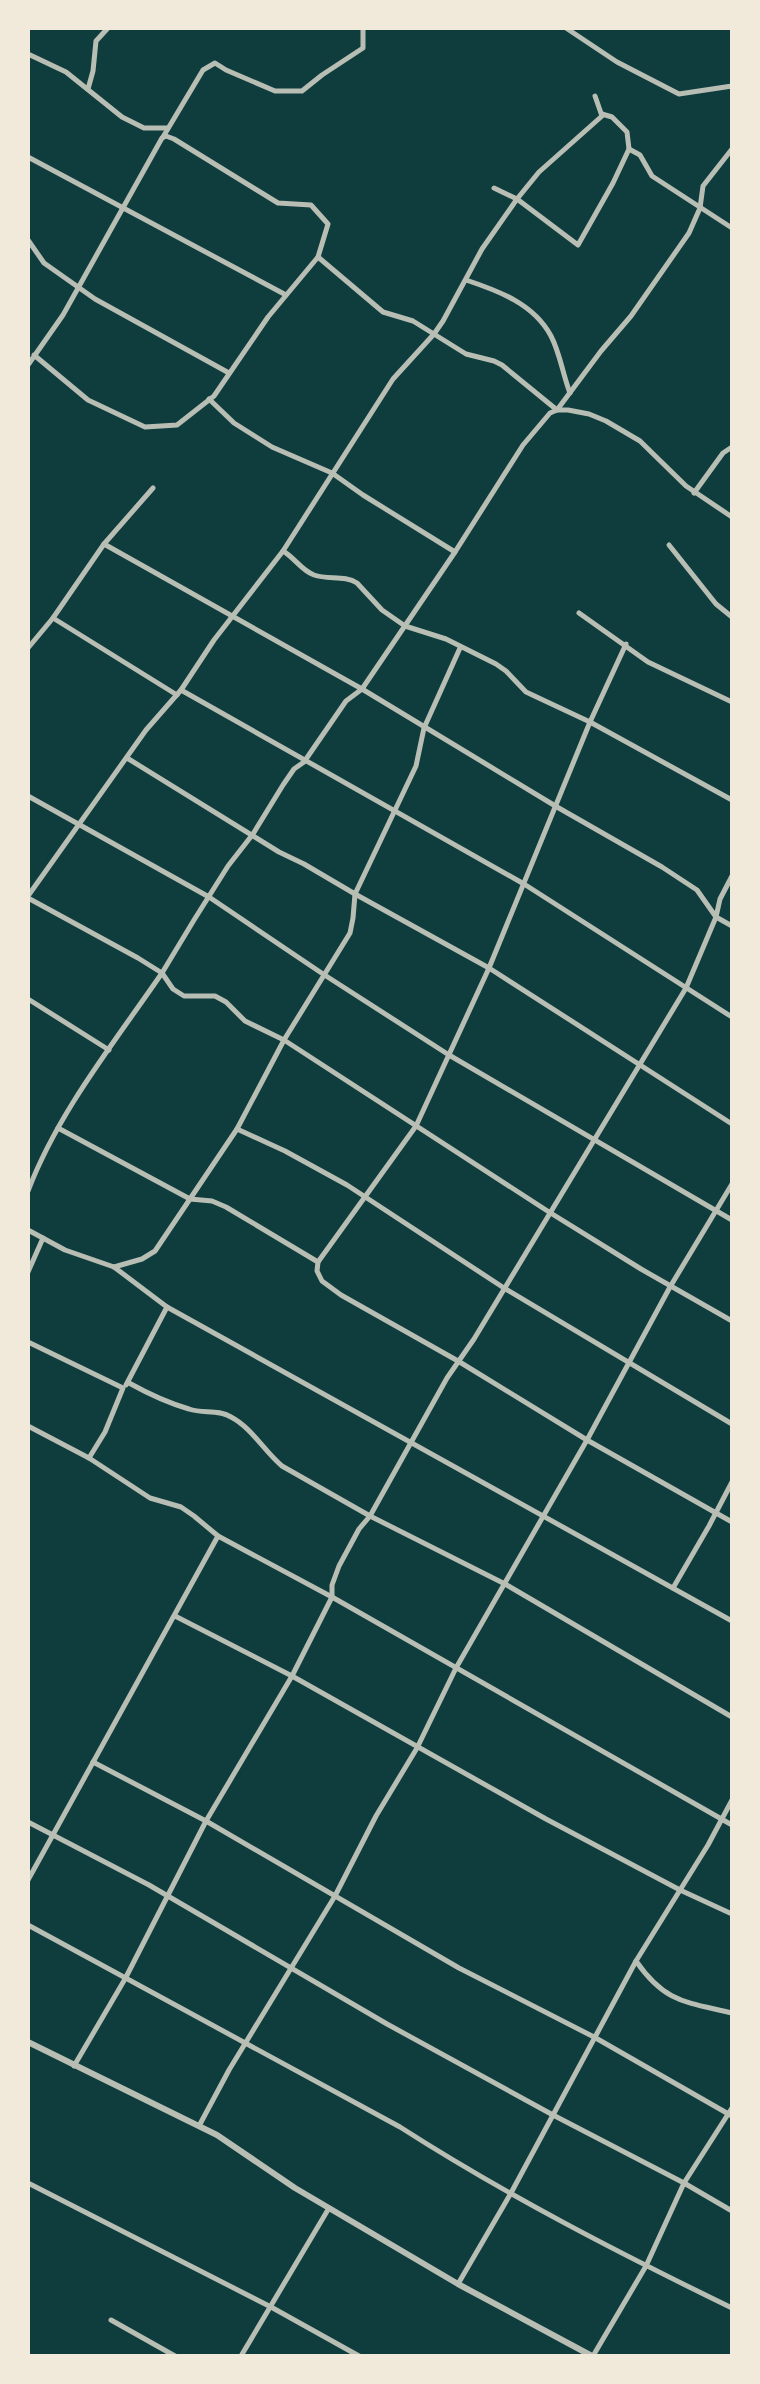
<svg xmlns="http://www.w3.org/2000/svg" width="760" height="2384" font-family="'PT Sans Narrow',sans-serif">
<style>
.lines{fill:none;stroke-linecap:round;stroke-linejoin:round}
.minor{stroke:#b8beb3;stroke-width:5}
.tertiary{stroke:#b8beb3;stroke-width:6}
</style>
<rect width="100%" height="100%" fill="#0f3d3e"/>
<g class="lines">
<!-- minor -->
<g class="minor">
<polyline points="566,28 617,62 679,94 732,86"/>
<polyline points="28,54 66,72 122,117 144,128 168,128"/>
<polyline points="88,89 93,71 96,41 108,28"/>
<polyline points="163,137 203,70 215,63 226,70 275,91 302,91 322,75 363,48 363,28"/>
<polyline points="629,149 640,155 652,176 732,228"/>
<polyline points="28,157 286,295"/>
<polyline points="494,188 517,199 578,245 613,183 629,149 627,132 612,117 602,114"/>
<polyline points="28,240 44,263 95,299 229,373"/>
<polyline points="318,257 383,312 413,321 466,354 494,361 502,365 557,410 601,351 631,316 689,233 700,208 703,186 732,149"/>
<path d="M466,280C499,291 534,304 551,336C560,353 563,375 570,393"/>
<polyline points="28,365 63,315 162,138 166,136 174,139 278,203 311,205 328,224 318,257 268,317 214,396 177,425 145,427 88,400 34,355"/>
<polyline points="209,399 234,423 272,447 332,473 363,495 455,552"/>
<polyline points="694,493 723,453 732,447"/>
<polyline points="732,517 686,486 640,441 606,421 589,414 568,410 557,410 550,413 523,445 455,552 362,689 346,701 304,762 294,769 283,785 253,834 228,866 194,920 162,973 173,989 184,996 215,996 226,1002 245,1021 284,1040 237,1129 285,1151 347,1185 504,1288 732,1424"/>
<polyline points="104,544 362,689 557,807 662,867 697,890 716,917 732,926"/>
<polyline points="669,545 716,604 732,617"/>
<path d="M283,551C295,558 301,570 314,575C328,580 345,575 357,583L382,610L405,626L446,639L496,664L506,671L526,692L590,722L732,800"/>
<polyline points="579,613 648,662 732,702"/>
<polyline points="53,618 177,695"/>
<polyline points="28,648 53,618 104,544 153,488"/>
<polyline points="460,648 424,728 416,766 355,894 353,918 350,933 284,1040 549,1212 641,1269 732,1321"/>
<polyline points="181,690 524,884 732,1017"/>
<polyline points="127,758 279,852 304,864 355,894 489,968 732,1124"/>
<polyline points="28,796 209,897 323,974 449,1055 732,1220"/>
<polyline points="28,896 146,730 181,690 214,640 283,551 393,379 434,334 443,321 482,249 517,199 539,172 602,116 595,96"/>
<path d="M28,898L138,958L162,973C114,1043 58,1112 28,1191"/>
<polyline points="28,999 109,1050"/>
<polyline points="58,1128 190,1199 212,1201 226,1207 318,1262 317,1271 322,1281 341,1295 458,1361 587,1440 732,1522"/>
<polyline points="28,1230 65,1250 114,1267 167,1307 732,1621"/>
<polyline points="318,1262 416,1126 489,968 590,722 626,644"/>
<polyline points="114,1267 142,1259 155,1251 237,1129"/>
<polyline points="28,1272 43,1238"/>
<polyline points="28,1342 123,1388 105,1432 89,1458"/>
<path d="M129,1383C147,1393 168,1403 189,1409C203,1414 218,1409 231,1417C252,1428 264,1451 282,1466L370,1516L505,1584L732,1717"/>
<polyline points="126,1385 167,1307"/>
<polyline points="28,1426 89,1458 150,1498 181,1507 194,1516 218,1536 332,1597 732,1825"/>
<polyline points="673,1588 709,1526 732,1482"/>
<polyline points="175,1616 292,1676 546,1819 680,1890 732,1914"/>
<polyline points="93,1762 206,1821 459,1968 594,2037 732,2116"/>
<polyline points="28,1822 149,1885 387,2024 553,2115 684,2183 732,2211"/>
<polyline points="28,1880 218,1536"/>
<path d="M28,1925L400,2127C506,2195 619,2253 732,2308"/>
<path d="M636,1961C665,2003 686,2002 732,2013"/>
<polyline points="74,2066 125,1979 206,1821 292,1676 332,1597 332,1585 339,1566 359,1529 370,1516 447,1378 474,1339 686,988 716,917 720,899 732,876"/>
<polyline points="199,2126 229,2070 335,1896 376,1816 417,1748 456,1668 587,1440 670,1287 732,1184"/>
<polyline points="28,2183 271,2307 359,2356"/>
<polyline points="458,2284 511,2193 636,1961 708,1845 732,1800"/>
<polyline points="111,2320 175,2356"/>
<polyline points="241,2356 329,2208"/>
<polyline points="593,2356 646,2266 684,2183 732,2108"/>
</g>
<!-- tertiary -->
<polyline class="tertiary" points="28,2042 217,2135 295,2188 458,2284 592,2356"/>
</g>
<!-- border -->
<rect width="760" height="2384" fill="none" stroke="#f1e9da" stroke-width="60"/>
</svg>
